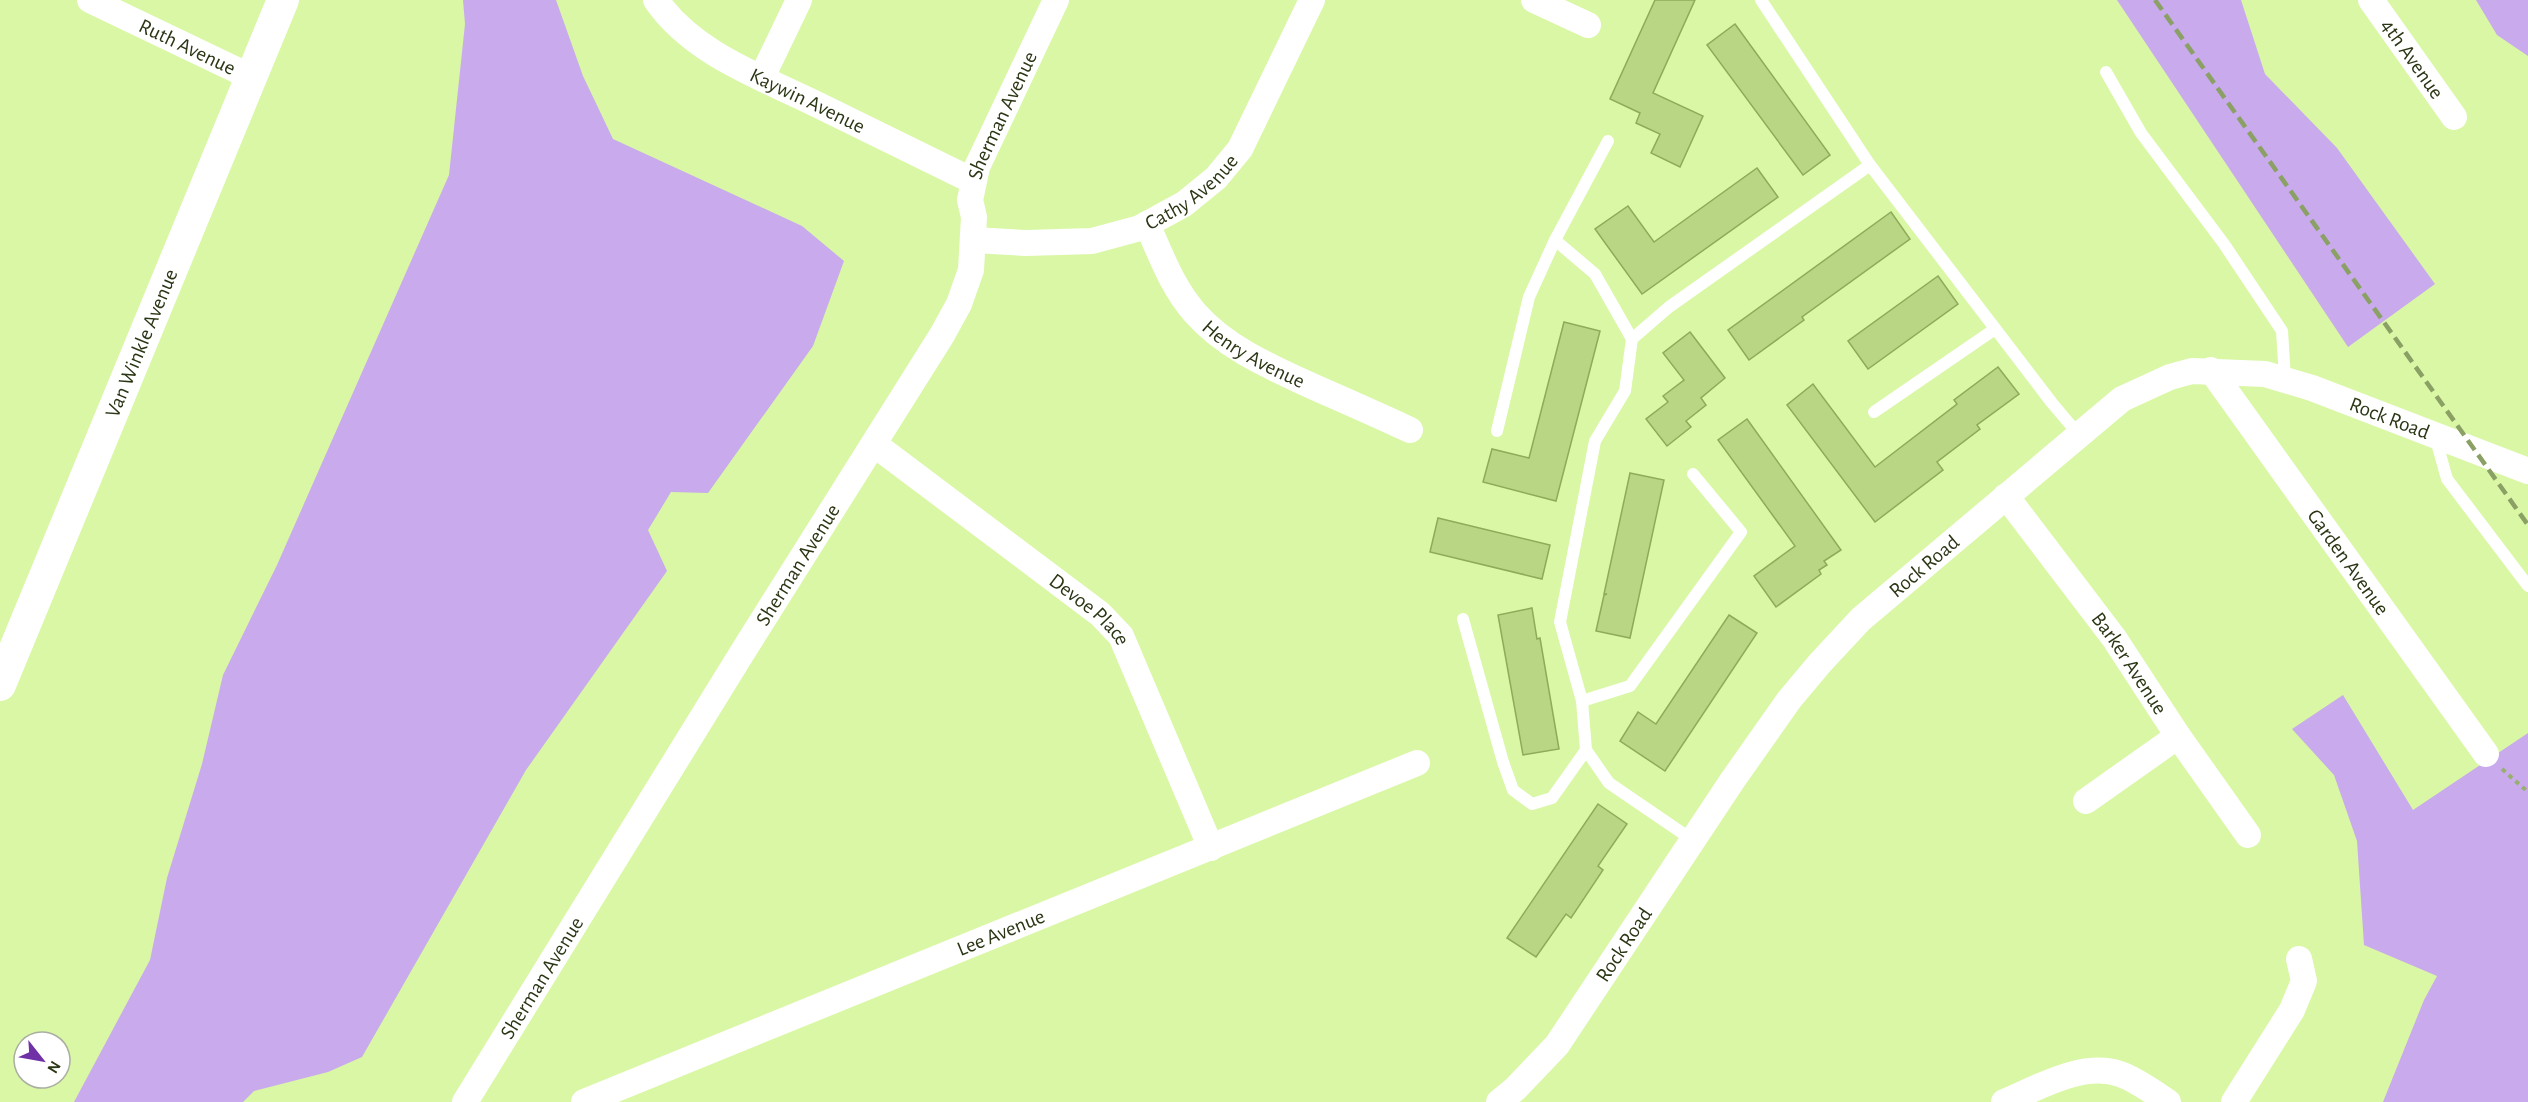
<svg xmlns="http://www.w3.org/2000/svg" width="2528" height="1102" font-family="'Alegreya Sans',sans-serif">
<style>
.green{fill:#c8aaed}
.building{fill:#b9d684;stroke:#8eaa5b;stroke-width:1.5}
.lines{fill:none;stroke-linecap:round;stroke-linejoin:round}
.path{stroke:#98af6f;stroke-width:4;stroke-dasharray:4.5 4.5;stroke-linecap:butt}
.service{stroke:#fff;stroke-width:12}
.minor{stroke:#fff;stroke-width:26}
.tertiary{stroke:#fff;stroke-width:32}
.rail{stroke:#8ba064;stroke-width:4.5;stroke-dasharray:12 6;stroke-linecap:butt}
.labels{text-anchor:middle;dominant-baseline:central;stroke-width:5;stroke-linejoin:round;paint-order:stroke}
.street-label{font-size:21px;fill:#2b3615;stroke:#fff}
</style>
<rect width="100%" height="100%" fill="#d9f7a5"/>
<!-- green -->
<g class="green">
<polygon points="463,0 556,0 583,76 613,139 802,226 844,261 813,346 708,493 671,492 648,530 667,571 526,770 362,1057 328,1072 254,1091 243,1102 74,1102 150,960 167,878 202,764 223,675 277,565 449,175 465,24"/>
<polygon points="2117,0 2241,0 2265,74 2337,148 2435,284 2348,347"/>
<polygon points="2476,0 2528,0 2528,56 2497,35"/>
<polygon points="2343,695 2413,810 2528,733 2528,1102 2383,1102 2424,1000 2437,976 2364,945 2357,841 2334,775 2292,729"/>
</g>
<!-- building -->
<g class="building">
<polygon points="1655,0 1695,0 1653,93 1703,116 1680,167 1651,153 1660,134 1636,123 1640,113 1610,99"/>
<polygon points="1735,24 1830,155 1803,175 1707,45"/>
<polygon points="1757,168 1778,197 1642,294 1595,229 1628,206 1654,242"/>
<polygon points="1891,212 1910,239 1802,317 1804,320 1749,360 1728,330"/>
<polygon points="1938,276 1958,304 1868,369 1848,341"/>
<polygon points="1564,322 1600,331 1556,501 1483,482 1492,449 1529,458"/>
<polygon points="1690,332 1725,378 1701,398 1706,405 1686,421 1691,427 1667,446 1646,419 1668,402 1663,396 1684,380 1663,353"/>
<polygon points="1998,367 2019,394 1977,425 1980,429 1937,462 1943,470 1875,522 1787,405 1813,384 1875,467 1957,404 1954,400"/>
<polygon points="1747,419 1841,550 1824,561 1827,565 1819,570 1821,574 1776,607 1754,576 1795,546 1718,440"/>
<polygon points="1630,473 1664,480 1630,638 1596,631 1604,595 1607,594 1604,594"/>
<polygon points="1438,518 1550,545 1542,579 1430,552"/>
<polygon points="1532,608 1537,639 1540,638 1559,749 1523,755 1498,615"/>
<polygon points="1729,615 1757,633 1665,771 1620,741 1638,712 1656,724"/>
<polygon points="1598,804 1627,824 1598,866 1603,870 1571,918 1566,914 1536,957 1507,938"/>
</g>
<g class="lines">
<!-- path -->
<polyline class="path" points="2502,769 2528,792"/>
<!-- service -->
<g class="service">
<polyline points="1761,0 1870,165"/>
<polyline points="2106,72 2141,133 2224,244 2282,331 2285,378"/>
<polyline points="1608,141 1555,240 1595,274 1632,339"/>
<polyline points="1874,412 1995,329"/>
<polyline points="1497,431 1529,297 1555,240"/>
<polyline points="2435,436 2447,479 2528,586"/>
<polyline points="1463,619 1503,762 1513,790 1532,804 1552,798 1586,750"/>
<polyline points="1582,701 1630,686 1741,532 1693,474"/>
<polyline points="1694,841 1609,783 1586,750 1582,701 1560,622 1595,441 1625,391 1632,339 1669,307 1870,165 2052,403 2079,435"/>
</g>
<!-- minor -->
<g class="minor">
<path id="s1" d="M90,0L251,77"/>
<path id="s2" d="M656,0C692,53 761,77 816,104C869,130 921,156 973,181"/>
<polyline points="1534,0 1588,25"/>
<path id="s3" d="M2371,0L2454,117"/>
<polyline points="762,77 799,0"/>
<path id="s4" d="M1147,224C1161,255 1172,287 1195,313C1227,349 1271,367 1314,387C1346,401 1378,415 1410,430"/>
<path id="s5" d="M974,240L1026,243L1092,241L1140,228L1184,204L1216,178L1240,149L1312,0"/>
<path id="s6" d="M2211,370L2486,754"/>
<path id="s7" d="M874,444L1100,614L1121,636L1211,848"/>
<path id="s8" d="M2006,496L2114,638L2178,736L2248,835"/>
<polyline points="2086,801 2178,736"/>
<path id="s9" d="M465,1102L742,653L942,335L959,304L971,270L974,217L970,200L977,167L1056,0"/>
<path id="s10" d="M584,1102L1417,763"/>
<path id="s11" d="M1499,1102L1515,1089L1557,1045L1732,781L1789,700L1820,663L1861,619L2122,399L2170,377L2192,371L2265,374L2312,388L2528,471"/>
<path d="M2004,1102C2038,1088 2082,1061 2120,1074C2137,1080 2153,1092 2168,1102"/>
<polyline points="2234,1102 2292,1010 2304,981 2299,959"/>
</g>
<!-- tertiary -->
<path class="tertiary" id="s12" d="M0,685L283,0"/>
<!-- rail -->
<polyline class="rail" points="2155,0 2528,525"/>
</g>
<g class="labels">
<!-- street labels -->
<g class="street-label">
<text stroke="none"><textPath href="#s1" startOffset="108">Ruth Avenue</textPath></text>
<text stroke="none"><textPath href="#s3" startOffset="72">4th Avenue</textPath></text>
<text stroke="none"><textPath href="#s2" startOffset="184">Kaywin Avenue</textPath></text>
<text stroke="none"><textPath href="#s9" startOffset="1136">Sherman Avenue</textPath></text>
<text stroke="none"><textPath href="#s5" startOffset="231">Cathy Avenue</textPath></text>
<text stroke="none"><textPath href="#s12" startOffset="370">Van Winkle Avenue</textPath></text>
<text stroke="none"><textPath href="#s4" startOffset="174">Henry Avenue</textPath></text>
<text stroke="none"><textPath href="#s11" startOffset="1228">Rock Road</textPath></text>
<text stroke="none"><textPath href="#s6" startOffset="236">Garden Avenue</textPath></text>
<text stroke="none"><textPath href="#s9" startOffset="632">Sherman Avenue</textPath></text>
<text stroke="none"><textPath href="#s11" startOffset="688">Rock Road</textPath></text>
<text stroke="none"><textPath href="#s7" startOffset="272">Devoe Place</textPath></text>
<text stroke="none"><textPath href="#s8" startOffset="208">Barker Avenue</textPath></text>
<text stroke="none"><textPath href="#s10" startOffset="450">Lee Avenue</textPath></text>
<text stroke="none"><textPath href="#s11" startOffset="202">Rock Road</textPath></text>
<text stroke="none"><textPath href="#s9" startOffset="146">Sherman Avenue</textPath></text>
</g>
</g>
<!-- north arrow -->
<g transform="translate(42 1060) rotate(121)"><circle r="28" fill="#ffffff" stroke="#aaafa1" stroke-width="1.5"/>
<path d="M0-4.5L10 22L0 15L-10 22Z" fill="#7031a6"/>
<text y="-9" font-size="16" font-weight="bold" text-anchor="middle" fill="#2b3615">N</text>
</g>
</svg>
